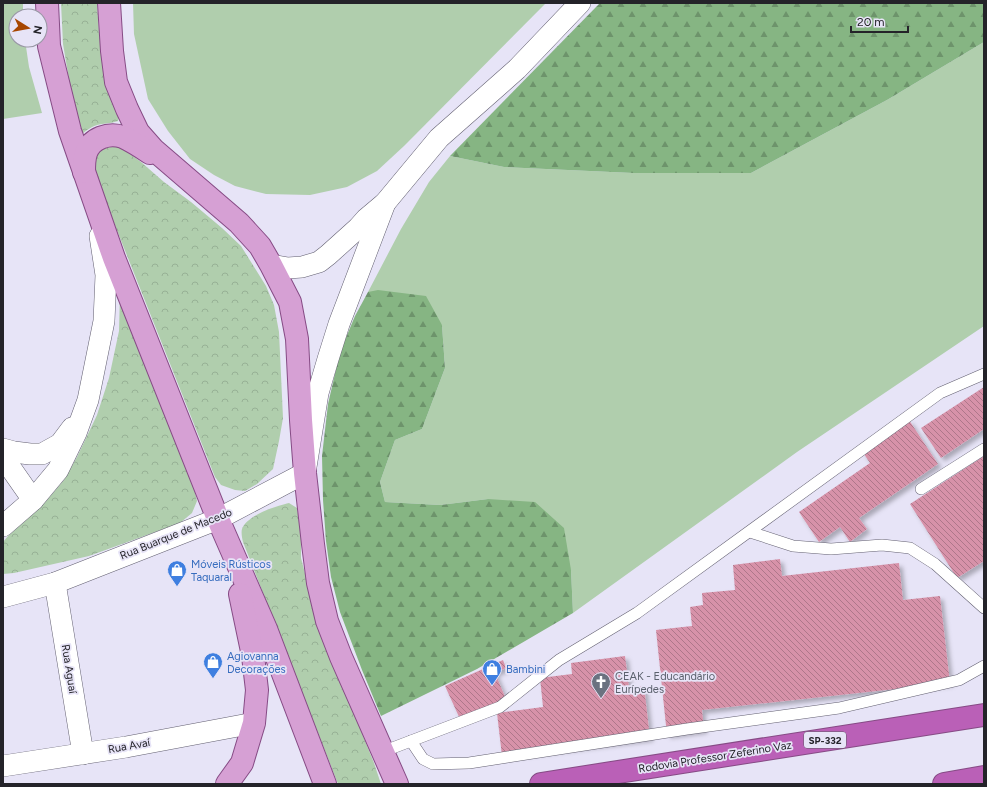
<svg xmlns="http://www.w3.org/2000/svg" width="987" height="787" font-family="Figtree,sans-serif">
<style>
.grass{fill:#b0cead}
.forest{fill:url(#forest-firs)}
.park{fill:url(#park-crowns)}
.building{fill:url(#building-back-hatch);filter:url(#shadow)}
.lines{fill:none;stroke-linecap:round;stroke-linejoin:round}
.lane-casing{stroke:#636071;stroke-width:12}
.street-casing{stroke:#636071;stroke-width:22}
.primary-casing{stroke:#864b85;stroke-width:24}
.highway-casing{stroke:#864b85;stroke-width:24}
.lane{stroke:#fff;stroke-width:11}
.street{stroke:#fff;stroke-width:21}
.primary{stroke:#d6a0d4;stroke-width:22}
.highway{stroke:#ba60b7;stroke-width:22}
.labels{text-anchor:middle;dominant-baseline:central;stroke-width:3.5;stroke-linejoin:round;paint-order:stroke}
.shield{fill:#e7e4f7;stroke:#5e5d67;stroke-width:1}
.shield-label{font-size:10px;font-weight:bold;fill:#242329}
.street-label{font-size:11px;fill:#242329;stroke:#e7e4f7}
.shop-label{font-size:11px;fill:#366cbe;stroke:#e7e4f7;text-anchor:start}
.worship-label{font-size:11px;fill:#5b616d;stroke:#e7e4f7;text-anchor:start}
</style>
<defs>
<pattern id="forest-firs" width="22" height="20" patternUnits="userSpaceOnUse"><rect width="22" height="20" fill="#86b583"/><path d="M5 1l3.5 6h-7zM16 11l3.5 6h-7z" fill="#6d936b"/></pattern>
<pattern id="park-crowns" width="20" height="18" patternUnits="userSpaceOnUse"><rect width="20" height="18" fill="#b0cead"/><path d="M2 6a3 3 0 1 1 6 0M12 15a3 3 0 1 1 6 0" fill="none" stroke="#97b195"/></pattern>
<pattern id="building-back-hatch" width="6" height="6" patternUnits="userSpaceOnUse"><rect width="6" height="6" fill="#d792a9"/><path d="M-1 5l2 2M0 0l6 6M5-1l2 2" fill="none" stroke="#ae778a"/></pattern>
<filter id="shadow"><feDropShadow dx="3.5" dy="3.5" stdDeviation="2" flood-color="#0004"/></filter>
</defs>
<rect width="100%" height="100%" fill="#e7e4f7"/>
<!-- grass -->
<g class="grass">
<polygon points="3,3 23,3 23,16 16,16 16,40 25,40 29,67 42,113 3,119"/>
<polygon points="133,3 546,3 404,146 377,171 347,187 310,195 266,194 235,186 214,175 190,159 168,131 148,99 134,34"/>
<polygon points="984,42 984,326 797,452 573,613 571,570 488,499 440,505 385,502 380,482 395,440 422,429 445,368 442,325 368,292 401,229 429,182 450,156 504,167 633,173 751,173 887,100"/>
</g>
<!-- forest -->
<g class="forest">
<polygon points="600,3 984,3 984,42 887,100 751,173 633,173 504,167 450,156"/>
<polygon points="378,290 426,296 442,325 445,368 422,429 395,440 380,482 385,502 440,505 488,499 535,502 564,528 571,570 573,613 477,669 381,716 362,670 340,612 331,577 326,541 323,500 322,456 328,404 340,352 355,316 368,292"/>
</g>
<!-- park -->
<g class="park">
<path d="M61,3H97L99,32L104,65L120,112L118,121C112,123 107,123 102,124C94,125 88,129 82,134L72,97L63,44Z"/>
<polygon points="109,145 122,148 141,162 164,182 191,202 222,228 241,246 266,286 274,305 279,332 283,418 279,441 273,469 257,484 245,491 235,490 221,485 215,477 97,180 94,167 98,151"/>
<polygon points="120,293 193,483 197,501 192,513 180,523 89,556 14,573 3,574 3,542 8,536 41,507 64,480 77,457 97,415 109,378 119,331"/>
<path d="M289,503L297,508L301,531V558L308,585L322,634L374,763L381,784H338L243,542C242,538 241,532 242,529C247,515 276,506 289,503Z"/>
</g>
<!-- building -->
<g class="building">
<polygon points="984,387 984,429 941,458 921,428"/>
<polygon points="909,420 938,464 859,518 867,529 850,542 840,527 819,542 799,512 870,463 862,451"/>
<polygon points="984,456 984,561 957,578 910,504"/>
<polygon points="780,559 782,576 899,563 903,600 940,596 950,683 702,710 704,730 667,735 656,630 692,626 690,607 703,605 702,593 735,590 733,565"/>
<polygon points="625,656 629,687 644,686 650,738 502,756 497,713 543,707 540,678 572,674 571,663"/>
<polygon points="503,660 506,668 495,673 506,699 460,719 445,686"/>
</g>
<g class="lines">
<!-- lane casing -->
<g class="lane-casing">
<g id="lane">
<polyline points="921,489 984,449"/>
<polyline points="750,532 793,546 831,549 882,545 910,548 935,564 984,608"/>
<polyline points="411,741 423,759 433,764 469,763 687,729 839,708 959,680 984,666"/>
<polyline points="382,752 500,707 559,660 637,613 940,393 984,374"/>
</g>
</g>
<!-- street casing -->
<g class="street-casing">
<g id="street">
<polyline points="271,265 288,268 302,267 319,262 328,255 358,228 366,219 385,203 439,138 517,69 580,3"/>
<polyline points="3,449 14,452 30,454 42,454 60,444 72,428"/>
<polyline points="3,457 33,500"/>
<polyline points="3,526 33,500 58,470 76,433 88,400 104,321 106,275 100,236"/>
<polyline points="55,583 83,754"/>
<polyline points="3,597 55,583 218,519 305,473 318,393 328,359 339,324 385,203"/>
<polyline points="3,766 126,747 254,723"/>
</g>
</g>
<!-- primary casing -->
<g class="primary-casing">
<g id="primary">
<polyline points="47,3 49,46 70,131 114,258 218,519 266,629 325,784"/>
<polyline points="109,3 112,51 116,82 127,109 138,132 153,149 239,223 260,246 271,265 290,302 297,339 301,420 305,473 313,544 318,583 327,621 341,657 397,784"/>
<path d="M84,172C84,166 84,159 86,153C91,138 109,132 123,137C132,141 141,147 150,153"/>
<polyline points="227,784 242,763 254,723 257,690 253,656 240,594"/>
</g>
</g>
<!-- highway casing -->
<g class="highway-casing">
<g id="highway">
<polyline points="541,784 984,715"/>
<polyline points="944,784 984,777"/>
</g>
</g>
<!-- lane -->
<use href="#lane" class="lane"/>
<!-- street -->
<use href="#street" class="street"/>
<!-- primary -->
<use href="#primary" class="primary"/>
<!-- highway -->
<use href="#highway" class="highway"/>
</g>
<!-- icons -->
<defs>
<g id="shop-pin" transform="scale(1)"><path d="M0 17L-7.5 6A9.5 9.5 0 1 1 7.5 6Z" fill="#3f7fe0" stroke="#e7e4f7"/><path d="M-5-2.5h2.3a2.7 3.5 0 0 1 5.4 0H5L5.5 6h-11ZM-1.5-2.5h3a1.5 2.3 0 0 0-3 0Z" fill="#fff"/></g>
<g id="church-pin" transform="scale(1)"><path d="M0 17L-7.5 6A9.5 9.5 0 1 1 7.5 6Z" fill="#6b7280" stroke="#e7e4f7"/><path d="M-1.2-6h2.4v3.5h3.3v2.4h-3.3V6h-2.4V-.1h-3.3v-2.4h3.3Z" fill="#fff"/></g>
</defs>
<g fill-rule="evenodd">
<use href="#shop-pin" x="177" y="570"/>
<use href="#shop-pin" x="213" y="662"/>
<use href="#shop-pin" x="492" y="669"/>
<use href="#church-pin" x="601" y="682"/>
</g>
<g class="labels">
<!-- shield labels -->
<rect class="shield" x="804" y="732" width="42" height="16" rx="3"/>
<g class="shield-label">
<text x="825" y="740">SP-332</text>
</g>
<!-- street labels -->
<g class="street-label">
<text transform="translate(176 534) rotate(-22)">Rua Buarque de Macedo</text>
<text transform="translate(69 669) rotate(81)">Rua Aguaí</text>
<text transform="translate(129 746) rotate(-10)">Rua Avaí</text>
<text transform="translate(715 757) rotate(-9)">Rodovia Professor Zeferino Vaz</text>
</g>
<!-- shop labels -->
<g class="shop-label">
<text x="191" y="564">Móveis Rústicos<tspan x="191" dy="13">Taquaral</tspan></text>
<text x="227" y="656">Agiovanna<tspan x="227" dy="13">Decorações</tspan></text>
<text x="506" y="669">Bambini</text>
</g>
<!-- worship labels -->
<g class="worship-label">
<text x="615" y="676">CEAK - Educandário<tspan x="615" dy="13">Eurípedes</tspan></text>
</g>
</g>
<!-- border -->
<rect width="987" height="787" fill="none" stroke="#242329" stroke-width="8"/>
<!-- north arrow -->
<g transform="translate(28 28) rotate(101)"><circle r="19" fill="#e7e4f7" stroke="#9997a5"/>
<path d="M0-3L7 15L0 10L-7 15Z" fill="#a74600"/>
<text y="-6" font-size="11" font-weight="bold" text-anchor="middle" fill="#242329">N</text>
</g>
<!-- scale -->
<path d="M851 26v6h57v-6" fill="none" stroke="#242329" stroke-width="2"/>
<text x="857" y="26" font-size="12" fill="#242329" stroke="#e7e4f7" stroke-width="3" paint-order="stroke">20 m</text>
</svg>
